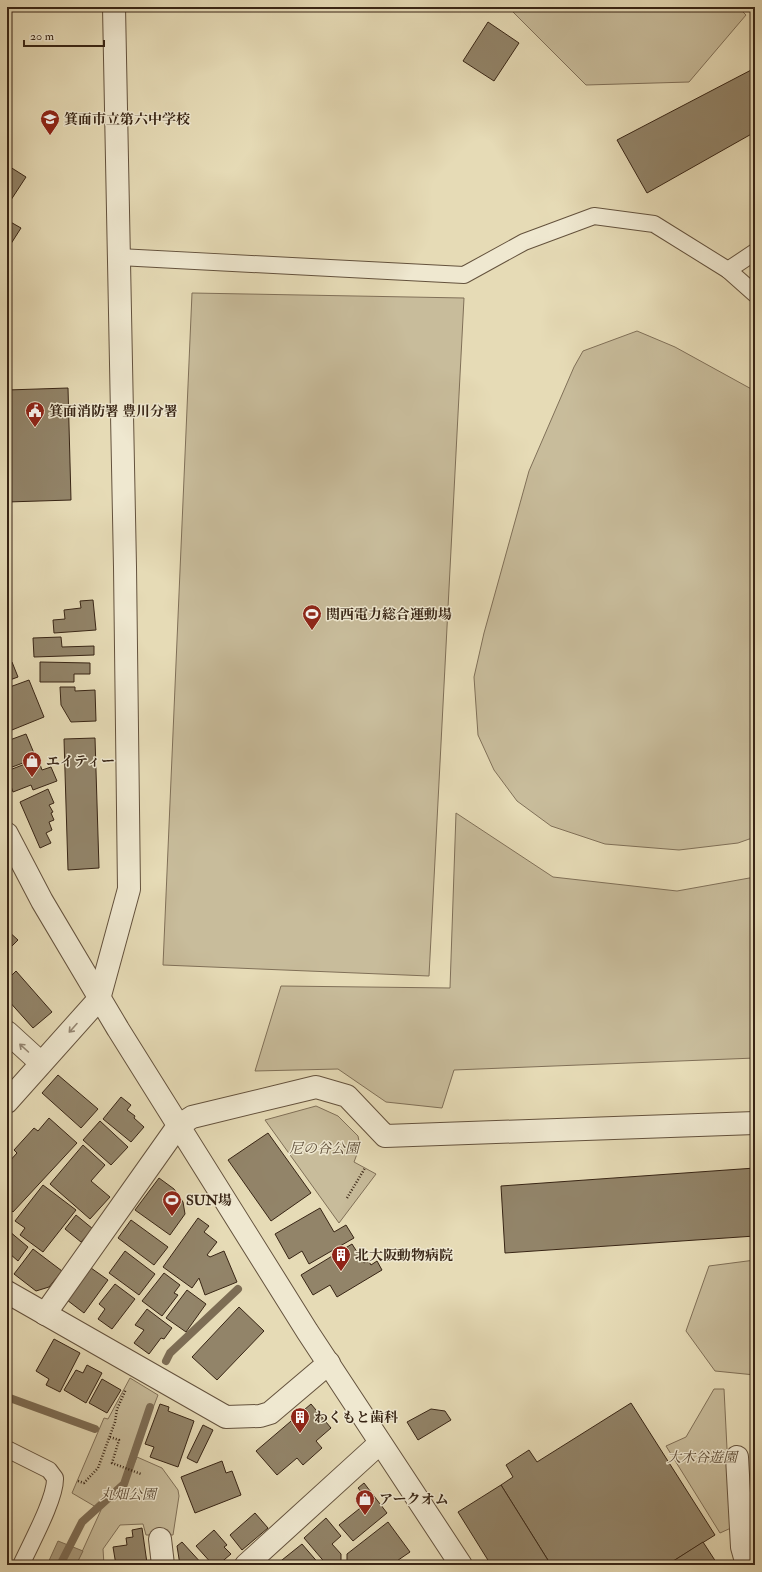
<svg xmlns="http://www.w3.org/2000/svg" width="762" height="1572" font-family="'IM FELL Double Pica','Noto Serif JP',serif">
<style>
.green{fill:#c8bc9b;stroke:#807058}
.water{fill:#ab9d7f;stroke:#7d6d55}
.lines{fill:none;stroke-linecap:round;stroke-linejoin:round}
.stream{stroke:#7d6d55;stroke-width:8}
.building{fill:#928469;stroke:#382515}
.service-casing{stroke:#64523d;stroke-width:18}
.minor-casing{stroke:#64523d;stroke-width:24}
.tertiary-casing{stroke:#64523d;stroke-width:24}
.path{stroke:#382515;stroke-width:2.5;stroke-dasharray:1 2;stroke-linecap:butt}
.service{stroke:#efe8d0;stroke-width:16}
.minor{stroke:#efe8d0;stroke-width:22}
.tertiary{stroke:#efe8d0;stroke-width:22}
.oneway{stroke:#948672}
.labels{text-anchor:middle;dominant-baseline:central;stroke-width:3;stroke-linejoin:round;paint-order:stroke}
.poi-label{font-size:14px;font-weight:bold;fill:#382515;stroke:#efe8d0;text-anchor:start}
.park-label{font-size:14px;font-style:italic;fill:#5c4b36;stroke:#efe8d0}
</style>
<rect width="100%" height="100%" fill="#e6dbb6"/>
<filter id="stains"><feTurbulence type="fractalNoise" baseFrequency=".005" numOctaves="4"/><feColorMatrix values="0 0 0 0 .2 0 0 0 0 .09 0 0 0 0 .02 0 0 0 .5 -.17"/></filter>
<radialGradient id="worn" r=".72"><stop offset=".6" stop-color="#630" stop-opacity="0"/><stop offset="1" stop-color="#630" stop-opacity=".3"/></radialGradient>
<!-- green -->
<g class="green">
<polygon points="508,7 738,7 746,15 689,82 586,85"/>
<polygon points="192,293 464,298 429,976 163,965"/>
<polygon points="637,331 675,347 755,391 755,837 738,843 679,850 605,844 551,826 517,801 494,770 478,735 474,677 484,633 529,471 574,367 583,351"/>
<polygon points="456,813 553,877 677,891 755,877 755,1058 454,1070 442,1108 386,1102 338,1069 255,1071 281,986 450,988"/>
<polygon points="316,1106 338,1116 358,1136 360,1146 354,1162 376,1174 339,1223 265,1120"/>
<polygon points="755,1260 755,1375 715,1371 686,1331 709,1266"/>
<polygon points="130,1378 158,1395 153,1408 148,1407 128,1462 134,1464 137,1457 162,1468 178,1490 179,1496 173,1535 146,1535 143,1524 120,1525 103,1549 104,1565 76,1565 101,1510 72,1493 104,1418 108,1419"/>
<polygon points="714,1389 724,1389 731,1528 720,1533 666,1446 686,1437"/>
</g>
<!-- water -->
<polygon class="water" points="58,1541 83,1551 76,1565 47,1565"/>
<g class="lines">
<!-- stream -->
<g class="stream">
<polyline points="166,1361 170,1353 238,1289"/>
<polyline points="7,1397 95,1429"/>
<polyline points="60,1565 82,1522 124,1484 150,1407"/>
</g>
</g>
<!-- building -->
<g class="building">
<polygon points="488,22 519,43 494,81 463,61"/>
<polygon points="755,68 755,132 647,193 617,140"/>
<polygon points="7,165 26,177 7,206"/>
<polygon points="7,220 21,228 7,250"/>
<polygon points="68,388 71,500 7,502 7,390"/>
<polygon points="93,600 96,630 54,633 53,620 65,619 64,610 81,608 80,601"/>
<polygon points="61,637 62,647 94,646 94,655 34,657 33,638"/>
<polygon points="12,662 18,677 7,681 7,664"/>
<polygon points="40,662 90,663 90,674 74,674 74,682 40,682"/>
<polygon points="29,680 44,717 7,732 7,688"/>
<polygon points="60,687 75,687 75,691 95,690 96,721 71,722 61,705"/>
<polygon points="26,734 36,758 7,769 7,741"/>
<polygon points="95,738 99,868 68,870 64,739"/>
<polygon points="38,759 42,770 51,767 57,781 33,790 31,785 13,792 7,775 7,771"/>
<polygon points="48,789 54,803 49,805 53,812 51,813 54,820 49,822 52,830 46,833 51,843 40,848 20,802"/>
<polygon points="7,930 18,940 7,951"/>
<polygon points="16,971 52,1012 33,1028 7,999 7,980"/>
<polygon points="7,1052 12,1057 7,1063"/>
<polygon points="58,1075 98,1109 81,1128 42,1093"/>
<polygon points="121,1097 131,1105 127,1110 135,1116 134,1118 144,1127 131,1142 103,1119"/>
<polygon points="49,1118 77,1143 13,1212 7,1207 7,1164 17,1153 14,1150 34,1128 38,1131"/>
<polygon points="100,1121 128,1147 111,1165 83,1140"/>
<polygon points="268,1133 311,1193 271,1221 228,1160"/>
<polygon points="83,1145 105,1165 91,1181 110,1197 90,1219 50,1184"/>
<polygon points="755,1168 755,1236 505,1253 501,1186"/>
<polygon points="159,1178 174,1189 183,1202 185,1214 170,1235 135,1210"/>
<polygon points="43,1185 76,1210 43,1252 20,1235 25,1228 15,1221"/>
<polygon points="320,1208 334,1232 346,1225 354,1238 309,1264 302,1251 289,1259 275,1234"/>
<polygon points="76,1215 93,1229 81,1242 65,1229"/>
<polygon points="198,1218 209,1226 204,1232 217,1242 207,1255 210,1257 224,1251 237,1282 205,1295 199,1278 192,1288 163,1267"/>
<polygon points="131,1220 168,1247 154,1265 118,1238"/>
<polygon points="9,1231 28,1247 18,1261 10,1254 7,1259 7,1233"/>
<polygon points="352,1244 364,1263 368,1260 371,1265 377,1261 382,1270 337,1297 330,1285 313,1295 301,1275"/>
<polygon points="33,1249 62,1271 49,1287 36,1291 14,1274"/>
<polygon points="125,1251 155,1274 139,1295 109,1273"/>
<polygon points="91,1268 108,1280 84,1313 67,1300"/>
<polygon points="164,1273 180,1285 174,1293 178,1295 162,1316 142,1301"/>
<polygon points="115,1284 135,1299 112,1329 98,1319 105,1309 99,1304"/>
<polygon points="187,1290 206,1304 186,1332 166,1318"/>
<polygon points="239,1307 264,1331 217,1380 192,1357"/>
<polygon points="147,1309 172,1328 164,1339 161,1338 149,1354 134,1343 144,1330 135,1325"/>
<polygon points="54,1339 80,1353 60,1392 46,1385 49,1379 36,1371"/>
<polygon points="87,1365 102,1373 86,1403 64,1390 76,1370 83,1373"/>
<polygon points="102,1379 121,1390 107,1413 89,1403"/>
<polygon points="631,1403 715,1535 667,1565 551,1565 501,1485 513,1477 506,1465 529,1450 537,1462"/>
<polygon points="160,1404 169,1407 168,1411 194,1421 178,1467 150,1457 154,1447 145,1444"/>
<polygon points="311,1404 331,1428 316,1441 322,1448 303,1465 297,1458 277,1475 256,1451"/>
<polygon points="431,1409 445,1411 451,1420 418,1440 407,1422"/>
<polygon points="203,1425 213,1430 197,1463 187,1458"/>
<polygon points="222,1461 226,1473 232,1471 241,1495 195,1513 181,1477"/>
<polygon points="364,1483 387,1513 353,1541 339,1525 369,1501 358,1488"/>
<polygon points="501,1485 551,1565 491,1565 458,1512"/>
<polygon points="255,1513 268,1528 242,1550 230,1535"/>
<polygon points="326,1518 341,1536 332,1544 341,1554 341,1562 338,1565 327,1565 304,1538"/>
<polygon points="388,1522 410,1552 391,1565 347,1565 347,1554"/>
<polygon points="142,1528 147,1563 116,1565 113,1547 127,1545 126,1538 133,1537 132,1530"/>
<polygon points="214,1530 227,1545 224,1547 231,1554 218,1565 213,1565 196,1546"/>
<polygon points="182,1542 203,1565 180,1565 177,1546"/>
<polygon points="703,1542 718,1565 667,1565"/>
<polygon points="302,1544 320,1565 278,1565 277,1564"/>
</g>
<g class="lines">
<!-- service casing -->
<g class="service-casing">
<g id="service">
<polyline points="119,257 464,275 524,242 594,216 654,224 728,270 755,294"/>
<polyline points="728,270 755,252"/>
<path d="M7,1449L49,1470L55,1478C56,1498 30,1545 21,1565"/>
</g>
</g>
<!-- minor casing -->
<g class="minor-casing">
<g id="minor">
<polyline points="7,1032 41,1063"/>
<polyline points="7,1102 99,999"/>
<polyline points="7,1292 226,1417 260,1416 270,1413 329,1363"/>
<polyline points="45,1314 178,1126 192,1117 316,1087 347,1096 385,1136 755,1123"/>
<polyline points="737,1457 742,1547 747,1565"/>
<polyline points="160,1539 163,1565"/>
<polyline points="246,1565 380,1443"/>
</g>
</g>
<!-- tertiary casing -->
<g class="tertiary-casing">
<g id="tertiary">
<polyline points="7,834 42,901 118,1029 307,1331 461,1565"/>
<polyline points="99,999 129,889 125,567 114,7"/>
</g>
</g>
<!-- path -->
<g class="path">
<polyline points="347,1198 365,1168"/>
<polyline points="110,1437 119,1440 112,1463 141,1474"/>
<polyline points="78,1481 84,1483 98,1468 115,1422 117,1409 126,1389"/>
</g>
<!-- service -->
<use href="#service" class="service"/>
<!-- minor -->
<use href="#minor" class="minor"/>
<!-- tertiary -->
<use href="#tertiary" class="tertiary"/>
</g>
<!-- one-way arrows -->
<defs><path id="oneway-shaft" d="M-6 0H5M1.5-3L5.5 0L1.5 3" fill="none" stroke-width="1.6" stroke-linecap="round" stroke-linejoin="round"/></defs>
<g class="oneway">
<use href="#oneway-shaft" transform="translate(73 1028) rotate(132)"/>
<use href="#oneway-shaft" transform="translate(24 1048) rotate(-138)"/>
</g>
<!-- icons -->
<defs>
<g id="school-pin" transform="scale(1)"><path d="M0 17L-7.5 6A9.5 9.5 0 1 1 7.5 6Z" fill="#8f2418" stroke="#efe8d0"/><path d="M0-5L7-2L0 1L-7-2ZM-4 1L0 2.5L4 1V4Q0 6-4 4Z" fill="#fff"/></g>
<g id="civic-pin" transform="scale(1)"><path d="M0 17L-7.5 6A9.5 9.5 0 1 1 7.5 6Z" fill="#8f2418" stroke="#efe8d0"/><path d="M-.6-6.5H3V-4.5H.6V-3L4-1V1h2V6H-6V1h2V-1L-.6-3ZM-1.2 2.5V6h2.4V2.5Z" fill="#fff"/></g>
<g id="stadium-pin" transform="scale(1)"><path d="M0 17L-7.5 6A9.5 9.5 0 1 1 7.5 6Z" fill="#8f2418" stroke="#efe8d0"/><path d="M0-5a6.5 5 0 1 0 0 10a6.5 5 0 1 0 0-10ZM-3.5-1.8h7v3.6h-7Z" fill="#fff"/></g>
<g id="shop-pin" transform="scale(1)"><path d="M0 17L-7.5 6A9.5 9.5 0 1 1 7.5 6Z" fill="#8f2418" stroke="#efe8d0"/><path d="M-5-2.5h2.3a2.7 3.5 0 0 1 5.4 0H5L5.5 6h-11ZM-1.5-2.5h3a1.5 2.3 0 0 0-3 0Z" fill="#fff"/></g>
<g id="building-pin" transform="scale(1)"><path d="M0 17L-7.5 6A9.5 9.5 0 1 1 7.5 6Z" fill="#8f2418" stroke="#efe8d0"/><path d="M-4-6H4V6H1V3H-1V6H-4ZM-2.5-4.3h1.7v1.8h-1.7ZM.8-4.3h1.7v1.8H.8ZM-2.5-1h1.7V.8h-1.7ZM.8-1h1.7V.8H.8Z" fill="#fff"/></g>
</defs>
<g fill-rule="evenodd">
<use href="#school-pin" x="50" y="119"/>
<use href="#civic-pin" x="35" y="411"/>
<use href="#stadium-pin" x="312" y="614"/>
<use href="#shop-pin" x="32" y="761"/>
<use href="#stadium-pin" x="172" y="1200"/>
<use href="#building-pin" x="341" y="1255"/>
<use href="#building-pin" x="300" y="1417"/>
<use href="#shop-pin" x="365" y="1499"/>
</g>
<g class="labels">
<!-- poi labels -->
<g class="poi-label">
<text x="64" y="119">箕面市立第六中学校</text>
<text x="49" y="411">箕面消防署 豊川分署</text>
<text x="326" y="614">関西電力総合運動場</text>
<text x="46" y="761">エイティー</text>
<text x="186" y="1200">SUN場</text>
<text x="355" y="1255">北大阪動物病院</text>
<text x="314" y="1417">わくもと歯科</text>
<text x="379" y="1499">アークオム</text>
</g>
<!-- park labels -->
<g class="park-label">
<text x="324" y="1148">尼の谷公園</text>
<text x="702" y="1457">大木谷遊園</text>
<text x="128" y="1494">丸畑公園</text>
</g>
</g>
<!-- margin -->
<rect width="762" height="1572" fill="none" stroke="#e6dbb6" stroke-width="24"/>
<rect x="8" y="8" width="746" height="1556" fill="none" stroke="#382515" stroke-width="2"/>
<rect x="12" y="12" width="738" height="1548" fill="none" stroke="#382515"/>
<!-- scale -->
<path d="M24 40v6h80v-6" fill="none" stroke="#382515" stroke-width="2"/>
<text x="30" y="40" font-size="12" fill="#382515" stroke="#efe8d0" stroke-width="3" paint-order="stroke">20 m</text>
<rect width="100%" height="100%" filter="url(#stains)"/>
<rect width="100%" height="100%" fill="url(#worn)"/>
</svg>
